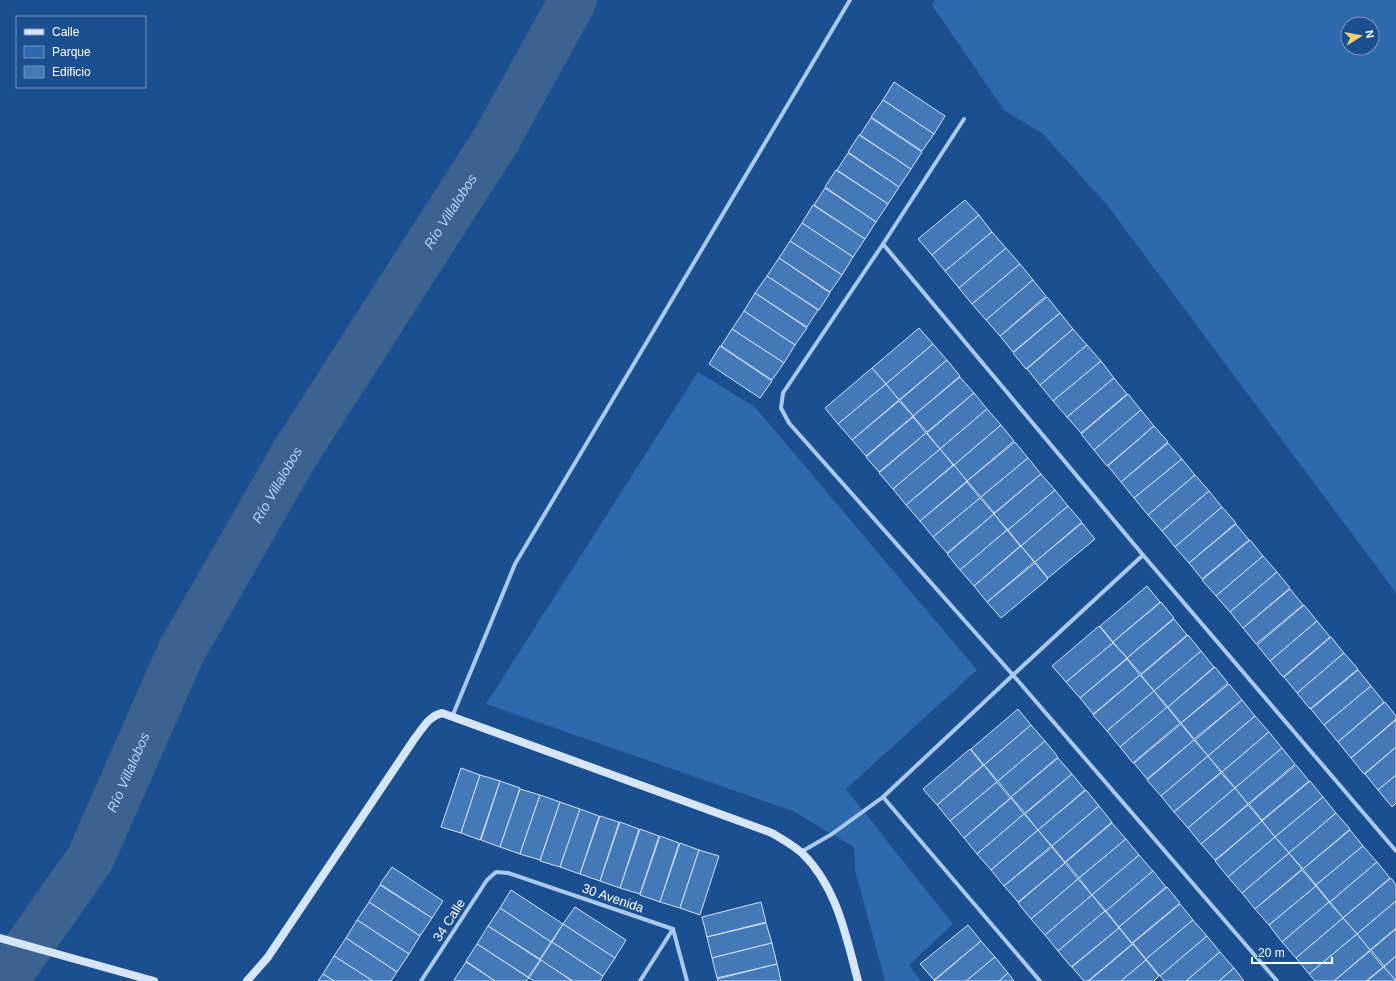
<svg xmlns="http://www.w3.org/2000/svg" width="1396" height="981" font-family="Helvetica,sans-serif">
<style>
.green{fill:#2e69ad;fill-rule:evenodd}
.lines{fill:none;stroke-linecap:round;stroke-linejoin:round}
.river{stroke:#3c6290;stroke-width:48}
.building{fill:#4478b7;stroke:#cfe3fa}
.street{stroke:#a9c9ee;stroke-width:4}
.secondary{stroke:#d6e6fa;stroke-width:8}
.labels{text-anchor:middle;dominant-baseline:central;stroke-width:3;stroke-linejoin:round;paint-order:stroke}
.street-label{font-size:13px;fill:#fff;stroke:#1b4f8f}
.water-label{font-size:14px;font-style:italic;fill:#b5d3f5;stroke:#1b4f8f}
</style>
<rect width="100%" height="100%" fill="#1b4f8f"/>
<!-- green -->
<g class="green">
<path d="M935,0H1396V593L1107,205L1043,134L1004,110L932,5ZM1348,24H1372V48H1348Z"/>
<polygon points="698,372 755,407 977,670 846,789 953,924 909,965 921,981 885,981 855,870 854,847 793,811 486,704"/>
</g>
<g class="lines">
<!-- river -->
<path class="river" id="s1" d="M4,981L90,859L181,652L294,455L496,140L573,0"/>
</g>
<!-- building -->
<g class="building">
<polygon points="894,82 945,116 934,134 883,100"/>
<polygon points="883,100 934,134 922,151 871,117"/>
<polygon points="871,118 922,152 911,169 860,135"/>
<polygon points="859,135 911,169 899,187 848,152"/>
<polygon points="848,153 899,187 888,204 837,170"/>
<polygon points="836,170 888,204 876,222 825,187"/>
<polygon points="825,188 876,222 865,239 814,205"/>
<polygon points="965,200 979,215 932,255 918,239"/>
<polygon points="813,205 865,239 853,257 802,223"/>
<polygon points="979,215 992,232 945,271 932,255"/>
<polygon points="802,223 853,257 842,275 790,241"/>
<polygon points="992,232 1006,248 959,288 945,271"/>
<polygon points="790,241 842,275 830,292 779,258"/>
<polygon points="1006,248 1020,264 972,304 959,288"/>
<polygon points="779,258 830,293 819,310 767,276"/>
<polygon points="1020,264 1033,280 986,320 972,304"/>
<polygon points="767,276 818,310 807,327 755,293"/>
<polygon points="1033,280 1046,296 1000,336 986,320"/>
<polygon points="755,293 807,328 795,345 744,311"/>
<polygon points="1047,297 1060,313 1013,352 1000,336"/>
<polygon points="744,311 795,345 784,363 732,329"/>
<polygon points="1060,313 1073,329 1026,369 1013,353"/>
<polygon points="919,328 933,344 886,384 872,368"/>
<polygon points="732,329 784,363 772,380 721,346"/>
<polygon points="1073,329 1087,345 1040,385 1027,369"/>
<polygon points="933,344 947,360 899,400 886,384"/>
<polygon points="1087,345 1101,361 1053,401 1040,385"/>
<polygon points="720,346 772,381 760,398 709,364"/>
<polygon points="947,360 960,376 913,416 900,400"/>
<polygon points="1101,361 1114,378 1067,417 1053,401"/>
<polygon points="872,368 886,384 838,424 825,408"/>
<polygon points="960,377 974,393 927,432 913,416"/>
<polygon points="1114,378 1127,394 1081,433 1067,417"/>
<polygon points="886,384 899,400 852,440 838,424"/>
<polygon points="974,393 987,409 940,449 927,433"/>
<polygon points="1128,394 1141,410 1094,450 1081,434"/>
<polygon points="899,401 913,416 866,456 852,440"/>
<polygon points="987,409 1001,425 954,465 940,449"/>
<polygon points="1141,410 1154,426 1107,466 1094,450"/>
<polygon points="913,417 926,433 879,472 866,457"/>
<polygon points="1001,425 1014,441 967,481 954,465"/>
<polygon points="1154,426 1168,442 1121,482 1108,466"/>
<polygon points="926,433 940,449 893,489 879,473"/>
<polygon points="1015,442 1028,458 981,497 967,481"/>
<polygon points="1168,443 1182,459 1134,498 1121,482"/>
<polygon points="940,449 953,465 906,505 893,489"/>
<polygon points="1028,458 1041,474 994,513 981,497"/>
<polygon points="1182,459 1195,475 1148,515 1134,498"/>
<polygon points="954,465 967,481 920,521 906,505"/>
<polygon points="1041,474 1055,490 1008,530 994,514"/>
<polygon points="1195,475 1209,491 1162,531 1148,515"/>
<polygon points="967,482 980,498 933,537 920,521"/>
<polygon points="1055,490 1068,506 1021,546 1008,530"/>
<polygon points="1209,491 1222,507 1175,547 1162,531"/>
<polygon points="980,498 994,514 947,553 933,537"/>
<polygon points="1068,506 1082,522 1035,562 1021,546"/>
<polygon points="1222,507 1236,523 1189,563 1175,547"/>
<polygon points="994,514 1007,530 960,570 947,554"/>
<polygon points="1082,523 1095,539 1048,578 1035,562"/>
<polygon points="1236,524 1249,540 1202,579 1189,563"/>
<polygon points="1007,530 1020,546 974,586 960,570"/>
<polygon points="1250,540 1263,556 1216,596 1202,580"/>
<polygon points="1021,546 1034,562 987,602 974,586"/>
<polygon points="1263,556 1277,572 1230,612 1216,596"/>
<polygon points="1035,563 1048,579 1001,618 987,602"/>
<polygon points="1277,572 1290,588 1243,628 1230,612"/>
<polygon points="1147,586 1160,602 1113,642 1100,626"/>
<polygon points="1290,589 1303,605 1256,644 1243,628"/>
<polygon points="1161,602 1174,618 1127,658 1113,642"/>
<polygon points="1304,605 1317,621 1270,661 1257,645"/>
<polygon points="1174,619 1187,635 1141,674 1127,658"/>
<polygon points="1317,621 1330,637 1283,677 1270,661"/>
<polygon points="1099,626 1113,643 1066,682 1052,666"/>
<polygon points="1188,635 1201,651 1154,691 1141,675"/>
<polygon points="1331,637 1344,653 1297,693 1284,677"/>
<polygon points="1113,643 1127,658 1080,698 1066,682"/>
<polygon points="1201,651 1214,667 1168,707 1154,691"/>
<polygon points="1344,653 1358,669 1310,709 1297,693"/>
<polygon points="1127,659 1140,675 1093,714 1080,698"/>
<polygon points="1215,667 1228,683 1181,723 1168,707"/>
<polygon points="1358,670 1371,686 1324,725 1311,709"/>
<polygon points="1140,675 1154,691 1107,731 1093,715"/>
<polygon points="1229,684 1242,700 1194,739 1181,723"/>
<polygon points="1371,686 1384,702 1338,742 1324,725"/>
<polygon points="1154,691 1167,708 1120,747 1107,731"/>
<polygon points="1242,700 1255,716 1208,756 1195,740"/>
<polygon points="1385,702 1396,716 1396,719 1351,758 1338,742"/>
<polygon points="1167,707 1180,723 1133,763 1120,747"/>
<polygon points="1018,709 1031,725 984,765 971,749"/>
<polygon points="1255,716 1269,732 1222,772 1208,756"/>
<polygon points="1396,720 1396,747 1364,774 1351,758"/>
<polygon points="1181,724 1194,740 1147,779 1134,763"/>
<polygon points="1031,725 1045,741 998,781 984,765"/>
<polygon points="1269,732 1282,748 1235,788 1222,772"/>
<polygon points="1194,740 1208,756 1161,796 1147,780"/>
<polygon points="1045,741 1058,757 1011,797 998,781"/>
<polygon points="1396,747 1396,775 1378,790 1365,774"/>
<polygon points="1282,748 1295,764 1248,804 1235,788"/>
<polygon points="970,749 983,765 937,805 923,789"/>
<polygon points="1208,756 1221,772 1174,812 1161,796"/>
<polygon points="1058,758 1072,774 1025,813 1011,797"/>
<polygon points="984,765 997,782 950,821 937,805"/>
<polygon points="1296,765 1309,781 1262,820 1249,804"/>
<polygon points="461,768 480,775 461,833 441,827"/>
<polygon points="1221,773 1235,788 1188,828 1174,812"/>
<polygon points="1072,774 1085,790 1038,830 1025,814"/>
<polygon points="480,775 500,781 480,840 461,833"/>
<polygon points="1396,775 1396,803 1392,807 1378,790"/>
<polygon points="500,781 520,788 500,847 481,840"/>
<polygon points="1310,781 1323,797 1275,837 1262,821"/>
<polygon points="997,782 1010,798 964,838 950,821"/>
<polygon points="1235,788 1248,804 1201,844 1188,828"/>
<polygon points="520,789 540,795 520,854 500,847"/>
<polygon points="1086,790 1099,806 1052,846 1038,830"/>
<polygon points="540,795 560,802 540,860 520,854"/>
<polygon points="1323,797 1336,813 1289,853 1275,837"/>
<polygon points="1011,798 1024,814 977,854 964,838"/>
<polygon points="560,802 580,809 560,867 540,861"/>
<polygon points="1248,805 1262,821 1215,860 1201,844"/>
<polygon points="1099,806 1112,822 1065,862 1052,846"/>
<polygon points="580,809 599,816 580,874 560,867"/>
<polygon points="1336,813 1350,829 1303,869 1289,853"/>
<polygon points="1024,814 1038,830 991,870 977,854"/>
<polygon points="600,816 619,822 600,881 580,874"/>
<polygon points="1262,821 1275,837 1228,877 1215,861"/>
<polygon points="620,822 639,829 620,888 600,881"/>
<polygon points="1112,823 1126,839 1079,878 1066,862"/>
<polygon points="640,829 659,836 640,894 620,888"/>
<polygon points="1038,830 1051,846 1004,886 991,870"/>
<polygon points="1350,830 1363,846 1316,885 1303,869"/>
<polygon points="660,836 679,843 660,902 640,895"/>
<polygon points="1275,837 1289,853 1242,893 1228,877"/>
<polygon points="1126,839 1139,855 1092,895 1079,878"/>
<polygon points="680,843 699,850 680,908 660,902"/>
<polygon points="1363,846 1377,862 1330,902 1316,885"/>
<polygon points="1052,847 1065,863 1018,902 1004,886"/>
<polygon points="699,850 719,856 700,915 680,908"/>
<polygon points="1289,853 1302,869 1255,909 1242,893"/>
<polygon points="1139,855 1153,871 1106,911 1092,895"/>
<polygon points="1377,862 1390,878 1343,918 1330,902"/>
<polygon points="1065,863 1078,879 1031,919 1018,903"/>
<polygon points="392,867 443,901 432,918 380,884"/>
<polygon points="1302,870 1316,886 1269,925 1255,909"/>
<polygon points="1153,871 1166,887 1119,927 1106,911"/>
<polygon points="1391,878 1396,885 1396,901 1357,934 1343,918"/>
<polygon points="1078,879 1092,895 1045,935 1031,919"/>
<polygon points="380,885 432,918 420,936 369,902"/>
<polygon points="1316,886 1329,902 1282,942 1269,925"/>
<polygon points="1167,887 1180,903 1132,943 1119,927"/>
<polygon points="511,890 563,924 551,942 500,908"/>
<polygon points="1092,895 1105,911 1058,951 1045,935"/>
<polygon points="1396,901 1396,928 1370,950 1357,934"/>
<polygon points="369,902 420,936 409,954 357,920"/>
<polygon points="761,902 766,922 707,937 702,917"/>
<polygon points="1329,902 1343,918 1296,958 1282,942"/>
<polygon points="1180,904 1193,920 1146,959 1133,943"/>
<polygon points="575,907 626,940 615,958 563,924"/>
<polygon points="500,908 551,942 540,959 488,926"/>
<polygon points="1105,911 1119,928 1071,967 1058,951"/>
<polygon points="1343,918 1357,934 1309,974 1296,958"/>
<polygon points="357,920 409,954 397,972 346,938"/>
<polygon points="1193,920 1207,936 1160,976 1146,959"/>
<polygon points="766,923 772,943 712,958 707,937"/>
<polygon points="563,924 615,958 603,976 552,942"/>
<polygon points="968,925 981,941 934,980 920,964"/>
<polygon points="488,926 540,960 528,977 477,944"/>
<polygon points="1119,928 1132,944 1088,981 1084,981 1072,967"/>
<polygon points="1396,929 1396,956 1384,966 1371,950"/>
<polygon points="1357,934 1370,950 1334,981 1315,981 1309,974"/>
<polygon points="1207,936 1220,952 1186,981 1164,981 1160,976"/>
<polygon points="346,938 397,972 391,981 373,981 334,956"/>
<polygon points="981,941 995,957 966,981 934,981"/>
<polygon points="552,942 603,976 600,981 573,981 540,960"/>
<polygon points="772,943 777,964 717,978 712,958"/>
<polygon points="477,944 529,978 526,981 495,981 466,961"/>
<polygon points="1133,944 1146,960 1121,981 1089,981"/>
<polygon points="1370,951 1383,967 1366,981 1334,981"/>
<polygon points="1220,952 1234,968 1219,981 1186,981"/>
<polygon points="334,956 373,981 334,981 323,974"/>
<polygon points="1396,956 1396,981 1384,967"/>
<polygon points="995,957 1008,973 999,981 966,981"/>
<polygon points="541,960 572,981 534,981 529,978"/>
<polygon points="1146,960 1159,976 1154,981 1121,981"/>
<polygon points="466,962 495,981 456,981 454,980"/>
<polygon points="777,964 781,981 718,981 717,979"/>
<polygon points="1384,967 1396,981 1367,981"/>
<polygon points="1234,968 1244,981 1219,981"/>
<polygon points="1008,973 1014,981 999,981"/>
<polygon points="323,974 334,981 318,981"/>
</g>
<g class="lines">
<!-- street -->
<g class="street">
<polyline points="964,119 883,244 783,393 781,408 789,423 1013,675 1277,981"/>
<polyline points="883,244 1143,555 1396,851"/>
<polyline points="452,717 515,564 850,0"/>
<polyline points="883,797 1040,981"/>
<polyline points="801,852 832,834 883,797 1013,675 1143,555"/>
<polyline points="421,981 487,880 496,872 508,873 673,929 687,981"/>
<polyline points="640,981 673,929"/>
</g>
<!-- secondary -->
<g class="secondary">
<polyline points="0,938 154,981"/>
<path d="M247,981L268,957L415,738C423,728 429,716 442,713L772,833C782,839 793,845 802,853C837,887 846,936 858,981"/>
</g>
</g>
<g class="labels">
<!-- street labels -->
<g class="street-label">
<text transform="translate(613 898) rotate(19)">30 Avenida</text>
<text transform="translate(449 920) rotate(-57)">34 Calle</text>
</g>
<!-- water labels -->
<g class="water-label">
<text stroke="none"><textPath href="#s1" startOffset="892">Río Villalobos</textPath></text>
<text stroke="none"><textPath href="#s1" startOffset="568">Río Villalobos</textPath></text>
<text stroke="none"><textPath href="#s1" startOffset="244">Río Villalobos</textPath></text>
</g>
</g>
<!-- legend -->
<rect x="16" y="16" width="130" height="72" fill="#1b4f8f" stroke="#7695bc"/>
<rect x="24" y="29" width="20" height="6" fill="#d6e6fa" stroke="#7695bc"/>
<text x="52" y="36" font-size="12" fill="#ffffff">Calle</text>
<rect x="24" y="46" width="20" height="12" fill="#2e69ad" stroke="#7695bc"/>
<text x="52" y="56" font-size="12" fill="#ffffff">Parque</text>
<rect x="24" y="66" width="20" height="12" fill="#4478b7" stroke="#7695bc"/>
<text x="52" y="76" font-size="12" fill="#ffffff">Edificio</text>
<!-- north arrow -->
<g transform="translate(1360 36) rotate(79)"><circle r="19" fill="#1b4f8f" stroke="#7695bc"/>
<path d="M0-3L7 15L0 10L-7 15Z" fill="#ffd166"/>
<text y="-6" font-size="11" font-weight="bold" text-anchor="middle" fill="#ffffff">N</text>
</g>
<!-- scale -->
<path d="M1252 957v6h80v-6" fill="none" stroke="#ffffff" stroke-width="2"/>
<text x="1258" y="957" font-size="12" fill="#ffffff" stroke="#1b4f8f" stroke-width="3" paint-order="stroke">20 m</text>
</svg>
